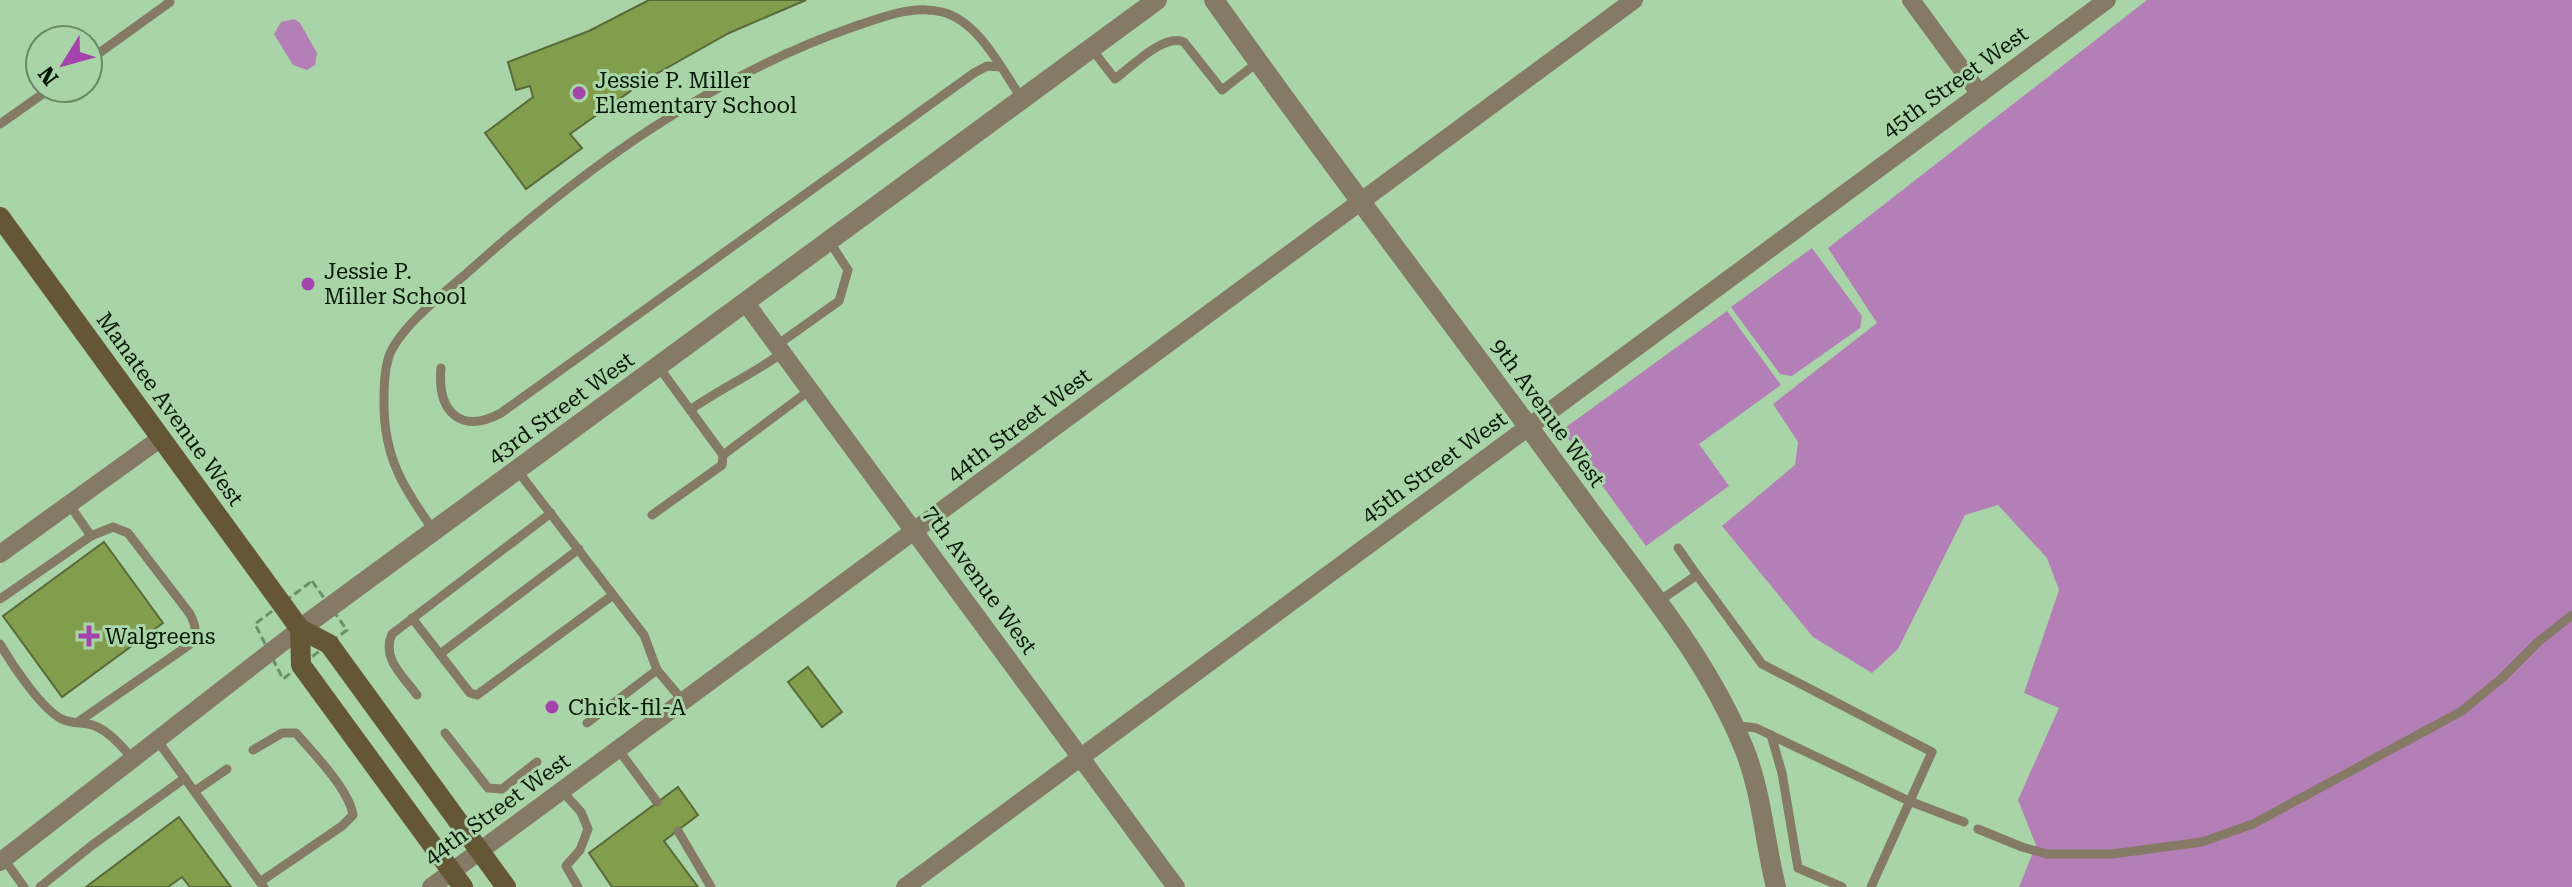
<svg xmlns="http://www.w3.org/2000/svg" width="2572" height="887" font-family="'Roboto Serif',serif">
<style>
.green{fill:#b47fb7}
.building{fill:#829e4c;stroke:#596a39;stroke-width:2}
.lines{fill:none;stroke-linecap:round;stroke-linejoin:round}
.path{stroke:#6c8e6c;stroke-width:3;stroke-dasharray:8 4;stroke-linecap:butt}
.service{stroke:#857a65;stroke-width:9}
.minor{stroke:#857a65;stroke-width:18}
.tertiary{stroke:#857a65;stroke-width:20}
.secondary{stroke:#655636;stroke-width:20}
.poi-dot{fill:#a443ab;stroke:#a8d4a8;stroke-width:3}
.labels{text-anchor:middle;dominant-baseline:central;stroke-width:6;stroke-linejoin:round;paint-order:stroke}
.poi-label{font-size:22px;fill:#081708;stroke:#a8d4a8;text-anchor:start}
.street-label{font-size:22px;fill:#081708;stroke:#a8d4a8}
</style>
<rect width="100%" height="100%" fill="#a8d4a8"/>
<!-- green -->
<g class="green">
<polygon points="2147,0 2572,0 2572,887 2019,887 2036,845 2018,800 2059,708 2024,693 2059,590 2047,558 1998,505 1965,515 1898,649 1872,673 1813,637 1722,526 1795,465 1798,442 1773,404 1877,323 1828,248"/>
<polygon points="294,19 300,23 317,53 315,65 307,70 293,65 274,34 281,22"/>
<polygon points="1812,248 1862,316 1860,328 1792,376 1780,374 1731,307"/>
<polygon points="1727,311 1781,385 1699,444 1729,486 1646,546 1562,430"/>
</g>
<!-- building -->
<g class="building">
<polygon points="649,0 806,0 729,33 649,78 570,134 582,148 526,189 485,133 533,97 530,86 516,90 508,62 589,31"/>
<polygon points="104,542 163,623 62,697 3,616"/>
<polygon points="808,667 842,712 822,727 788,682"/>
<polygon points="678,787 698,815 664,841 698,887 612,887 589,853"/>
<polygon points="179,817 231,887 190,887 182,877 168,887 86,887"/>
</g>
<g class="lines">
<!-- path -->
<polygon class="path" points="312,581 347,630 283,679 255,624"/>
<!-- service -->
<g class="service">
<path d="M1091,48L1115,79C1131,67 1164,33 1184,42L1222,90L1258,62"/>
<polyline points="88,61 170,2 168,0"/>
<polyline points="0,124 51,88"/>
<polyline points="777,345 839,301 848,270 829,241"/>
<polyline points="658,366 723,455 810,390"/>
<path d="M441,368C437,411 460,435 501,413L974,73L987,66L1000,67"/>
<path d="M690,410C720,389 753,374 782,353"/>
<polyline points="517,470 644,635 657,670 684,702"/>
<path d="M69,504L91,536L113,527L128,533L190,614C196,626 198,633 189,645L78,722"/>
<polyline points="652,515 722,465 723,455"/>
<path d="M434,531C404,489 384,458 384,404C384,388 384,372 389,356C400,327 444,293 467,273C582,170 707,78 853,27C881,18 912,4 942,12C979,21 1002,70 1022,99"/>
<polyline points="1678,548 1697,575"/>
<polyline points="0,599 91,536"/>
<polyline points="1656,603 1697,575 1762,664 1932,752 1871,887"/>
<polyline points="412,618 470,693 477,695 613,595"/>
<path d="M0,644C11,663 43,712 64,720C74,724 86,722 95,726C110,732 122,747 133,759"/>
<polyline points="440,654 579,549"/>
<path d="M417,695C403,676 381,658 392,634L551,513"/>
<polyline points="587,723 657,670"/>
<polyline points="1733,725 1756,728 1909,801 1964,822"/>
<polyline points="445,733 488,788 502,789 537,762"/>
<polyline points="1771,735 1782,773 1798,868 1842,887"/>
<polyline points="157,740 260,882"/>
<polyline points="618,749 657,802"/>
<path d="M253,750L282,733H296C313,753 349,789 353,815L342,826L260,882L264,887"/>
<polyline points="195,791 227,769"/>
<polyline points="562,791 581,812 588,829 580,850 566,866 578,887"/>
<polyline points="1978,829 2022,847 2047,854 2112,854 2202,842 2253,824 2462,711 2502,678 2538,642 2572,615"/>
<polyline points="678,831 711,887"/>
<polyline points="4,859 24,887"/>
<polyline points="40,887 91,846 185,778"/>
</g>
<!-- minor -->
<g class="minor">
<polyline points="1911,0 1980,94"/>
<polyline points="745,302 1176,887"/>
<polyline points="0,554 161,438"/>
<polyline points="0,862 300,629"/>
<polyline points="431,887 1634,0"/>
<polyline points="905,887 2107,0"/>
</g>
<!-- tertiary -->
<g class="tertiary">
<path d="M1214,0C1332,167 1457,328 1577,493C1635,574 1705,653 1743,746C1762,791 1764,840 1776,887"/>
<polyline points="300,629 1157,0"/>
</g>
<!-- secondary -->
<g class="secondary">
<polyline points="0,217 300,629 329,644 506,887"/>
<polyline points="300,629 301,665 463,887"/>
</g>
</g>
<!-- markers -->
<g class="poi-dot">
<circle cx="579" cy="93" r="8"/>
<circle cx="308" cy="284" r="8"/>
<path d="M85 624h8v8h8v8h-8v8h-8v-8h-8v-8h8z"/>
<circle cx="552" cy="707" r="8"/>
</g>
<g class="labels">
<!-- poi labels -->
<g class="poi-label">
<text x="595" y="80">Jessie P. Miller<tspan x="595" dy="25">Elementary School</tspan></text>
<text x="324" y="271">Jessie P.<tspan x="324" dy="25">Miller School</tspan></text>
<text x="105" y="636">Walgreens</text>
<text x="568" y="707">Chick-fil-A</text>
</g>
<!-- street labels -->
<g class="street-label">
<text transform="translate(1955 82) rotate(-36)">45th Street West</text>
<text transform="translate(561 408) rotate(-36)">43rd Street West</text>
<text transform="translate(170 409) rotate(54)">Manatee Avenue West</text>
<text transform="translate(1548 413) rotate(54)">9th Avenue West</text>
<text transform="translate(1019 425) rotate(-37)">44th Street West</text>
<text transform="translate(1434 467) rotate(-36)">45th Street West</text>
<text transform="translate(980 580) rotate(54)">7th Avenue West</text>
<text transform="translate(497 809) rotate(-36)">44th Street West</text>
</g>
</g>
<!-- north arrow -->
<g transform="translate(64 64) rotate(233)"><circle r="38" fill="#a8d4a8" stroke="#688868" stroke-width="2"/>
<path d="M0-6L14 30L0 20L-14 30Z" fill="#a443ab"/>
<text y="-12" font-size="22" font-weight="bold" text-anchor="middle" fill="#081708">N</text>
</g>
</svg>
